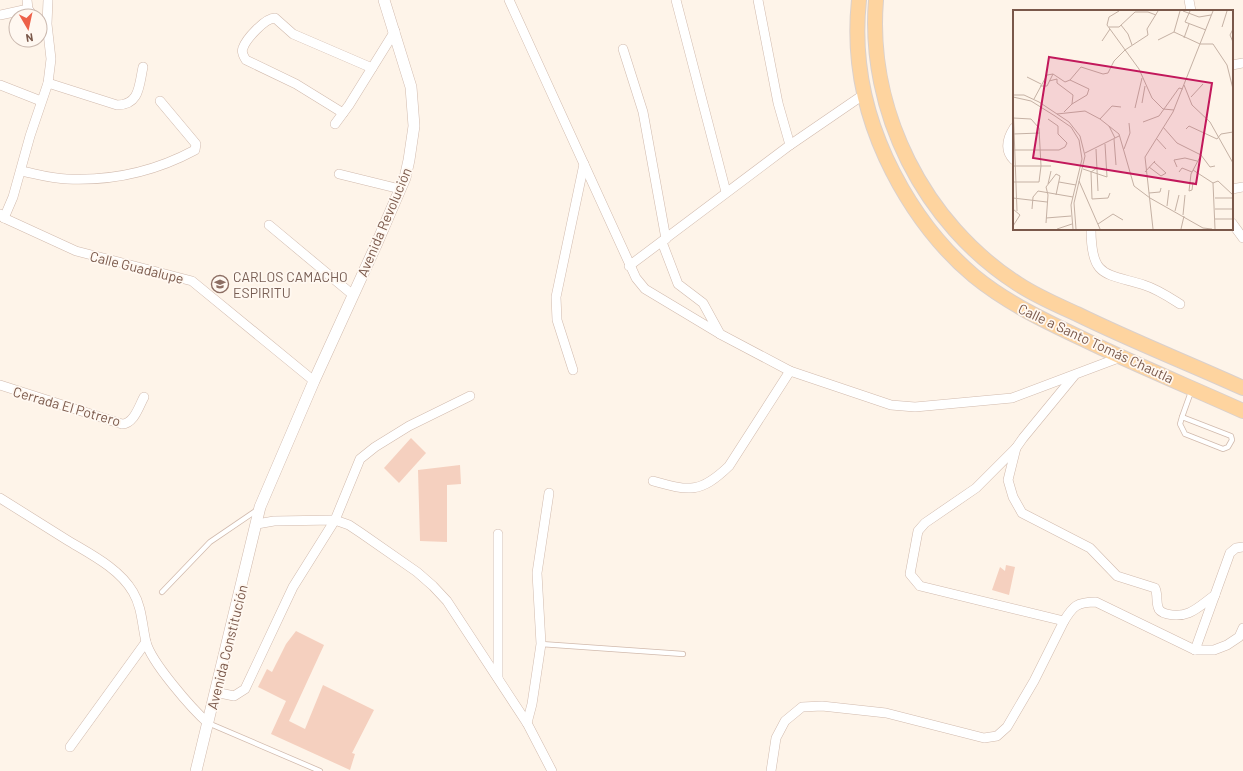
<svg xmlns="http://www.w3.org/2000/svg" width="1243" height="771" font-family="Barlow,sans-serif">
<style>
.building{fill:#f5d0bf}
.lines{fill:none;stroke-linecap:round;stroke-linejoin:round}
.service-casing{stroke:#d1baad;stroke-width:6}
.minor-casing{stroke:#d1baad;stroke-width:10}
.tertiary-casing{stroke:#d1baad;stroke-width:12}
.primary-casing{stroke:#dad0cc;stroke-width:16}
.service{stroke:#fff;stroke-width:4.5}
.minor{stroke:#fff;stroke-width:9}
.tertiary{stroke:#fff;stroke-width:11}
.primary{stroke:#fed49f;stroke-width:14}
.labels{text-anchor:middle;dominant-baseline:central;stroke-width:3.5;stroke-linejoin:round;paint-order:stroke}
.street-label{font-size:14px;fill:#7a584a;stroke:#fff8f1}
.education-label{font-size:14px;fill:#785e54;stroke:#fff8f1;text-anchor:start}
.inset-road{fill:none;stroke:#c5b1a4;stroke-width:1}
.view{fill:#c2185b;fill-opacity:0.15;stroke:#c2185b;stroke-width:2}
.inset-edge{fill:none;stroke:#7a584a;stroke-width:2}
</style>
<rect width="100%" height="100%" fill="#fef4e9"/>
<!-- building -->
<g class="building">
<polygon points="411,438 426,453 399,483 384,468"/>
<polygon points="460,465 461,484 447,485 447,542 420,541 418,470"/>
<polygon points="1006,565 1015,567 1009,595 992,590 1000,567 1005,571"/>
<polygon points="296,631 324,645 289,721 305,729 323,685 374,710 352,753 355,754 350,770 271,734 286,701 258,687 267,669 272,672 286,644"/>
</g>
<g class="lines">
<!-- service casing -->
<g class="service-casing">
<g id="service">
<polygon points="1182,417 1231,436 1232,440 1228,447 1223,449 1185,434 1180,424"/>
<polyline points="1182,417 1192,389"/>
<polyline points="162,592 210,542 257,510"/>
<polyline points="541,644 683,654"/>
<polyline points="208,723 320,771"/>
</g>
</g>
<!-- minor casing -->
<g class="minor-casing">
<g id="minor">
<polyline points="27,0 28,9 33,16"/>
<polyline points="509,0 636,278 645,289 720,334 790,371 891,405 915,407 1012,398 1121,357"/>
<polyline points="676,0 726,192"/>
<polyline points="758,0 778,103 790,145"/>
<polyline points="1189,0 1191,11"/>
<polyline points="0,15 28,9"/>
<polyline points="623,49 643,112 666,239"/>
<polyline points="1232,65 1243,63"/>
<path d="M48,83L117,105C140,105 139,85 143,67"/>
<polyline points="0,85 41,101"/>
<path d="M343,113L296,84L246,60C244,57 241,52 243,48C246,39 265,18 275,18L293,34L372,68"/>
<polyline points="335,124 349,105 395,31"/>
<path d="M1014,128C1007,139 1004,150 1014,160"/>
<path d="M21,171C36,174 52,179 67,179C111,181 156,171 195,150L196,144L160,101"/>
<polyline points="339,174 400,189"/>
<polyline points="1232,189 1243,187"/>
<polyline points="0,214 4,218 76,251 192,281 314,381"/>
<polyline points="4,218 13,197 30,136 48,83 51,59 47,24 48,0"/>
<polyline points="1232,223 1243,238"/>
<polyline points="269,225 353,295"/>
<path d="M1091,229C1091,278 1105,273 1144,285C1157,289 1169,297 1180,304"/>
<polyline points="662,242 678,284 703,303 720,334"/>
<polyline points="629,266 790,145 863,95"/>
<polyline points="573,370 557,320 556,297 584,164"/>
<path d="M1074,376L1023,438L1016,448L1008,480L1013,497L1022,513L1090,548L1117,576L1155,588C1158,594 1156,601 1158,607C1159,611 1163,613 1167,614C1189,619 1198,607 1215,595"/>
<path d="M0,385L122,424C134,424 139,406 144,397"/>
<path d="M1016,448L976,488L925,523L918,531L910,574L920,586L1064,621C1073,606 1077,602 1096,602L1195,650H1214L1227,645L1239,637L1243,628"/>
<path d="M653,481C689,491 700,494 729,466L790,371"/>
<path d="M0,498C22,512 45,526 67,540C90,554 119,568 133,592C142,607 142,625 146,642C151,662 192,709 208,723"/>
<polyline points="257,524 274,521 335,520 349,525 361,533 417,572 433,586 447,601 527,723 552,771"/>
<polyline points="1195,650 1230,553 1236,548 1243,547"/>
<polyline points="498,678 498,534"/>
<polyline points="215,692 234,696 245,689 293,587 335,520 360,459 375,447 409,426 470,396"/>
<polyline points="527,723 532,704 541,644 537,573 549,493"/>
<polyline points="70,747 146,642"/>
<polyline points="771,771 776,738 785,721 802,707 822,706 886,713 984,738 997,736 1007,727 1034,681 1064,621"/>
</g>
</g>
<!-- tertiary casing -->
<g class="tertiary-casing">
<polyline id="tertiary" points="196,771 260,507 314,381 377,243 405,178 409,160 414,126 411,87 384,0"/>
</g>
<!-- primary casing -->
<g class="primary-casing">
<g id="primary">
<path d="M859,0C853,56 863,108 886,158C907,203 936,244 974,276C1007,303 1045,321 1083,339C1136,365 1190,387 1243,411"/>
<path d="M876,0C867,111 924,224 1018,284C1036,296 1057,305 1077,314C1132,341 1188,363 1243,388"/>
</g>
</g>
<!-- service -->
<use href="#service" class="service"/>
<!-- minor -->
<use href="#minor" class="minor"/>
<!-- tertiary -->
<use href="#tertiary" class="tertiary"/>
<!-- primary -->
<use href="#primary" class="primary"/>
</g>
<!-- icons -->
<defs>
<g id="school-ring" transform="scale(0.9)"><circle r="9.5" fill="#fff8f1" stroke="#8d6e63" stroke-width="1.5"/><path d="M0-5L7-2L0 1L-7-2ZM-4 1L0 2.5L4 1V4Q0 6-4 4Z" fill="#8d6e63"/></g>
</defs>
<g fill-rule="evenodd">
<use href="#school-ring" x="220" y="284"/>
</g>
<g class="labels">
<!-- street labels -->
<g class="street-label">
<text transform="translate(384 222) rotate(-67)">Avenida Revolución</text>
<text transform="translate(137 267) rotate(14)">Calle Guadalupe</text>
<text transform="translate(1096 343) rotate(25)">Calle a Santo Tomás Chautla</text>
<text transform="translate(67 406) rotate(16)">Cerrada El Potrero</text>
<text transform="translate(227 647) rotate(-76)">Avenida Constitución</text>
</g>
<!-- education labels -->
<g class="education-label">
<text x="233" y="276">CARLOS CAMACHO<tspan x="233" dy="16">ESPIRITU</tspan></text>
</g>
</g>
<!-- overview -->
<g transform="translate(1013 10)">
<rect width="220" height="220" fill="#fef4e9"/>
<path class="inset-road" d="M106,1L96,7L94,15L126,59L139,88L150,99L161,100M170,1L186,7L198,5M177,1L172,12L193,20M108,15L115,24L119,35M96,17H106L122,2H135L143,5M209,17L214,1M220,19L217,25L220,32M161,22L187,34H200L214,55L220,79M161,22L167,1M171,28L176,14M145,30L161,22M89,31L97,19M14,67L28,74M57,70L68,57L90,64L95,63L101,51L112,40L135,25L134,19L145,1M36,71L44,69V73L60,85L59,94L51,102M171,75L179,95L197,112L220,153M27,76H34L40,64M0,85H11L26,92L56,112L67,126L72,146L61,193L63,219M0,87L18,91L42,106L58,117L66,130L69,149L58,195L60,219M178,87L190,74M21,89L34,65L40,64L52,72L57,70L76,79L74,85L59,94M0,93L4,201M129,93L132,76M122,98L129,68M44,104L72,101L87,109L106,124L121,176L137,188L190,218L199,219M0,108L18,109L26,118L28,156L26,172H0M87,109L99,96L108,97M130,112L146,106L166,78L170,79M96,116L102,128M150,117L164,133L188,145L197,157L202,156M173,119L176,116L204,129L208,124L220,122M0,124L27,123M143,128L153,139M101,129L103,155M83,139L85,181M111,139L117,123L116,113M0,140H46L52,137L54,133L45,124V116L35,109M72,143L106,126M0,156H38M136,157L148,166L153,163L141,152M164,157L161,150L172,148L184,151M84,158L78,162L79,189L95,188L97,183M70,159L94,167L92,134M180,160L200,173M132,162L142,151M166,162L169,158L179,162M66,171L87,219M46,172L63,175M180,172L179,180L176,181L178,164L188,145M200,173L202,219M200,173L205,171L220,185M35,174L38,161M136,183L147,182L148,178M0,188L34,192M202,188H220M154,196L156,180M0,199L7,205L0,216M19,199L20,187L25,181L60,187M202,199H220M162,201L166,185M170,205L172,185M33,208L58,206M202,209H220M33,213L35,185L33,177L43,164L47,166L43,185M85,214L100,204L110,210M44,219L59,214M140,219L132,147L160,102L200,1M168,219L171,206"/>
<path class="view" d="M36,47L199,73L183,174L20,148Z"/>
<rect width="220" height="220" class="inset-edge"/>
</g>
<!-- north arrow -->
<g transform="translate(28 28) rotate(171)"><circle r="19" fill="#fff8f1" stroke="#cab8ae"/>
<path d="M0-3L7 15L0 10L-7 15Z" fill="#ed6149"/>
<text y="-6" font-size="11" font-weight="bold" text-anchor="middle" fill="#7a584a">N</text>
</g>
</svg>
